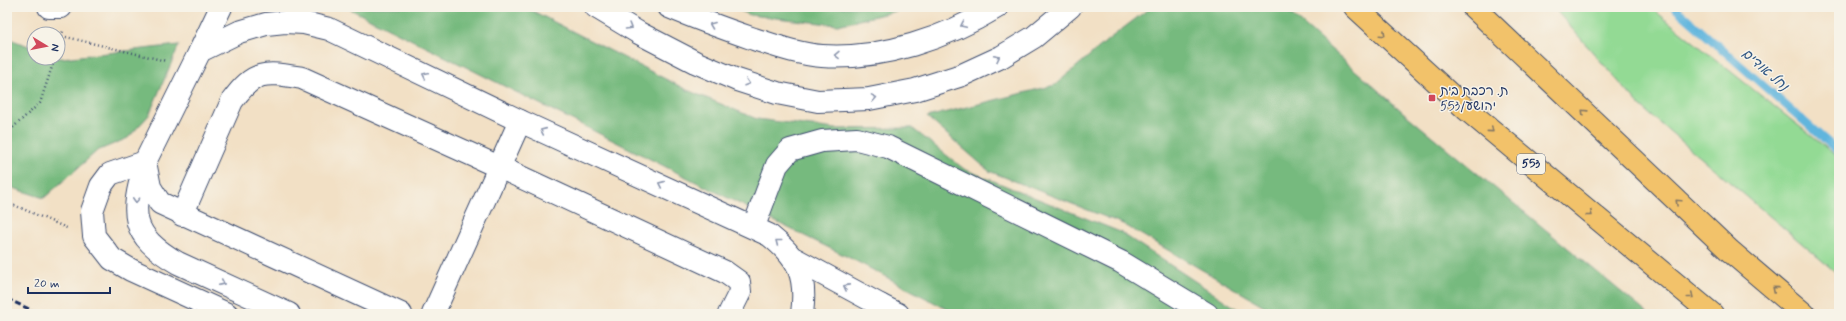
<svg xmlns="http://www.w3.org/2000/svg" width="1846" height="321" font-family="Mynerve,'Playpen Sans Hebrew',sans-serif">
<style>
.green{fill:#93da94;stroke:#578479}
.forest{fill:#76ba7e;stroke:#48746e}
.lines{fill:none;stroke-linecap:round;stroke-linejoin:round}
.stream{stroke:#61b5dd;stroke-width:8}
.minor-casing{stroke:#3b4a6d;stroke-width:24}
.major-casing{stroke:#3b4a6d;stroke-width:24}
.path{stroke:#3b4a6d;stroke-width:2.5;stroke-dasharray:1 3;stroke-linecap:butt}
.minor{stroke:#fff;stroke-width:22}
.major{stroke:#f2c26a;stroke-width:22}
.rail{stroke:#1b2f5e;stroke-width:3;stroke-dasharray:6 3;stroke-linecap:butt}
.oneway{stroke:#8d97ae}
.oneway2{stroke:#867864}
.poi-dot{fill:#d1495b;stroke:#f7f3e8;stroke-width:1.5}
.labels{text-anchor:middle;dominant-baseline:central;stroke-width:3;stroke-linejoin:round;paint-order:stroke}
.shield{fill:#f7f3e8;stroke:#5d6a87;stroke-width:1}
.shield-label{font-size:12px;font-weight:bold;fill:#1b2f5e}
.poi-label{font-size:13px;fill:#1b2f5e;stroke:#f7f3e8;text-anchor:start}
.water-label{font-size:14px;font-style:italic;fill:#305784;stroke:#f7f3e8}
</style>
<rect width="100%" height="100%" fill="#f7f3e8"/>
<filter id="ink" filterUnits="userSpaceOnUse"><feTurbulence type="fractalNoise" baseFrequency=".025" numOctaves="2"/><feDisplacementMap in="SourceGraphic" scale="8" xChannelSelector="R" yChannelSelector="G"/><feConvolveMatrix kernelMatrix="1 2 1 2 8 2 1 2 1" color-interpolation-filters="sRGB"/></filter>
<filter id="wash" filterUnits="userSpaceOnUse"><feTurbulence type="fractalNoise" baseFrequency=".012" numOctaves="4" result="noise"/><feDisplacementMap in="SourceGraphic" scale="16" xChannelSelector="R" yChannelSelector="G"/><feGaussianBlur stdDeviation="0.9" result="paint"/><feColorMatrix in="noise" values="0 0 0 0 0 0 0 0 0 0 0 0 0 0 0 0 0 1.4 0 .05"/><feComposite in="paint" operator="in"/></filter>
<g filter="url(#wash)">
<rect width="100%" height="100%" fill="#f2e0c5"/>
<!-- green -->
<polygon class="green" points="1553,7 1650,7 1839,158 1839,275 1640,106"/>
<!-- forest -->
<g class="forest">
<polygon points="346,7 525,7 687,90 757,119 835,129 912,128 964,169 1120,232 1245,314 956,314 856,261 768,218"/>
<polygon points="732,7 913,7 838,25 750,15"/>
<polygon points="1151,7 1283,7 1404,113 1648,314 1278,314 1123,224 989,171 927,117 1055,85 1109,39"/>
<polygon points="7,38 34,48 34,58 62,58 179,45 149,115 128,138 97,151 44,198 7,186"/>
</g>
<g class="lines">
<!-- stream -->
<polyline class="stream" points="1674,7 1839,152"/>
</g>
</g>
<g filter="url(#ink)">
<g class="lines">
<!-- minor casing -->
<g class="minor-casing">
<g id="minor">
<polyline points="49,7 61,7"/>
<polyline points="596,7 639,33 695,62 737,80 777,93 818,101 869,99 915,90 962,75 1001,57 1034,37 1070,7"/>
<path d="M669,7C697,19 725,29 754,39C776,46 798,54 822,56C882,60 946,38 997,7"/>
<polyline points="200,51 221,7"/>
<polyline points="145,162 150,187 160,203 401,314"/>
<path d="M145,165C130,215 130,235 178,263L289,314"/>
<path d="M182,215L232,101C255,69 266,72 302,78L499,167L725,272L739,282L740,292L729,314"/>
<polyline points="754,226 777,165 790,150 822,141 857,139 888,147 1121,262 1207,314"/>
<polyline points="795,259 880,305"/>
<path d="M227,314L131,270L112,259L94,236L92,211L101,186L110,174L145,162L200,51L239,32L266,24L285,22L304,23L329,29L520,121L769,235C799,259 807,275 802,314"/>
<polyline points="433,314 520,121"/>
<polyline points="876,314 880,305 898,314"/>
</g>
</g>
<!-- major casing -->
<g class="major-casing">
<g id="major">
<polyline points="1355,7 1466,109 1712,314"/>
<polyline points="1473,7 1730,251 1804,314"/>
</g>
</g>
<!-- path -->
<g class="path">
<polyline points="62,36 166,61"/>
<polyline points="58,48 63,31"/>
<polyline points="7,133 40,103 55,58"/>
<polyline points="7,202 69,229"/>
</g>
<!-- minor -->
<use href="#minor" class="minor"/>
<!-- major -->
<use href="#major" class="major"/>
<!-- rail -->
<polyline class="rail" points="7,299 40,314"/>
</g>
<!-- one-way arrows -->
<defs><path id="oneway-chevron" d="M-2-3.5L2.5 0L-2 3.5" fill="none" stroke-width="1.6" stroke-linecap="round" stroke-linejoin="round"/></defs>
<g class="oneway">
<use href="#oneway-chevron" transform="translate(712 25) rotate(-159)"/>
<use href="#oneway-chevron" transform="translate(963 25) rotate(155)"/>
<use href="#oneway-chevron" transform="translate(629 27) rotate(31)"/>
<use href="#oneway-chevron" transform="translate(837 55) rotate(179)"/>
<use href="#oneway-chevron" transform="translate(997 58) rotate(-27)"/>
<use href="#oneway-chevron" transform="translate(425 75) rotate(-155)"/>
<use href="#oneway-chevron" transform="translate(747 83) rotate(18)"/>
<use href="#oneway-chevron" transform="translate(874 98) rotate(-10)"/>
<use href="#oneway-chevron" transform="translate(543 131) rotate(-156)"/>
<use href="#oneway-chevron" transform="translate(661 184) rotate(-156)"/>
<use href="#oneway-chevron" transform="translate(136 200) rotate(93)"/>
<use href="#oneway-chevron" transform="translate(778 242) rotate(-142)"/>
<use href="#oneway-chevron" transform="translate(222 283) rotate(25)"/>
<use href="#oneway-chevron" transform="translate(846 287) rotate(-152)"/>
</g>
<g class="oneway2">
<use href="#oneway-chevron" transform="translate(1383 34) rotate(43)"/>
<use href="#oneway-chevron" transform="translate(1584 112) rotate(-136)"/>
<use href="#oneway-chevron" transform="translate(1491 130) rotate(40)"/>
<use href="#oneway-chevron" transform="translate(1678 202) rotate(-137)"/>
<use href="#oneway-chevron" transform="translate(1590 214) rotate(39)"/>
<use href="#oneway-chevron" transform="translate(1775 289) rotate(-140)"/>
<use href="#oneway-chevron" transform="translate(1691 296) rotate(39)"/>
</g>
</g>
<!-- markers -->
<rect class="poi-dot" x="1428" y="94" width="8" height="8" rx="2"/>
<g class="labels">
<!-- shield labels -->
<rect class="shield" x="1517" y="154" width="28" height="20" rx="3"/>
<g class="shield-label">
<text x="1531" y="164">553</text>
</g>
<!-- poi labels -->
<g class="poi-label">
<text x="1440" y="91">ת. רכבת בית<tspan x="1440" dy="15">יהושע/553</tspan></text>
</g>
<!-- water labels -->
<g class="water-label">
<text transform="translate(1765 70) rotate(41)">נחל אודים</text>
</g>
</g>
<!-- margin -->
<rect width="1846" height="321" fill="none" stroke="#f7f3e8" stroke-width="24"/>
<!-- north arrow -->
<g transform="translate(46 46) rotate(100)"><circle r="19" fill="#f7f3e8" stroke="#9fa5b1"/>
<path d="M0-3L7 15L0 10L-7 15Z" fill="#d1495b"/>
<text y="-6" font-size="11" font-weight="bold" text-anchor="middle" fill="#1b2f5e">N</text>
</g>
<!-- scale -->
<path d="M28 287v6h82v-6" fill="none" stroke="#1b2f5e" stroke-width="2"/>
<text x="34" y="287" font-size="12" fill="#1b2f5e" stroke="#f7f3e8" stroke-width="3" paint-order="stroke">20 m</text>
</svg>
